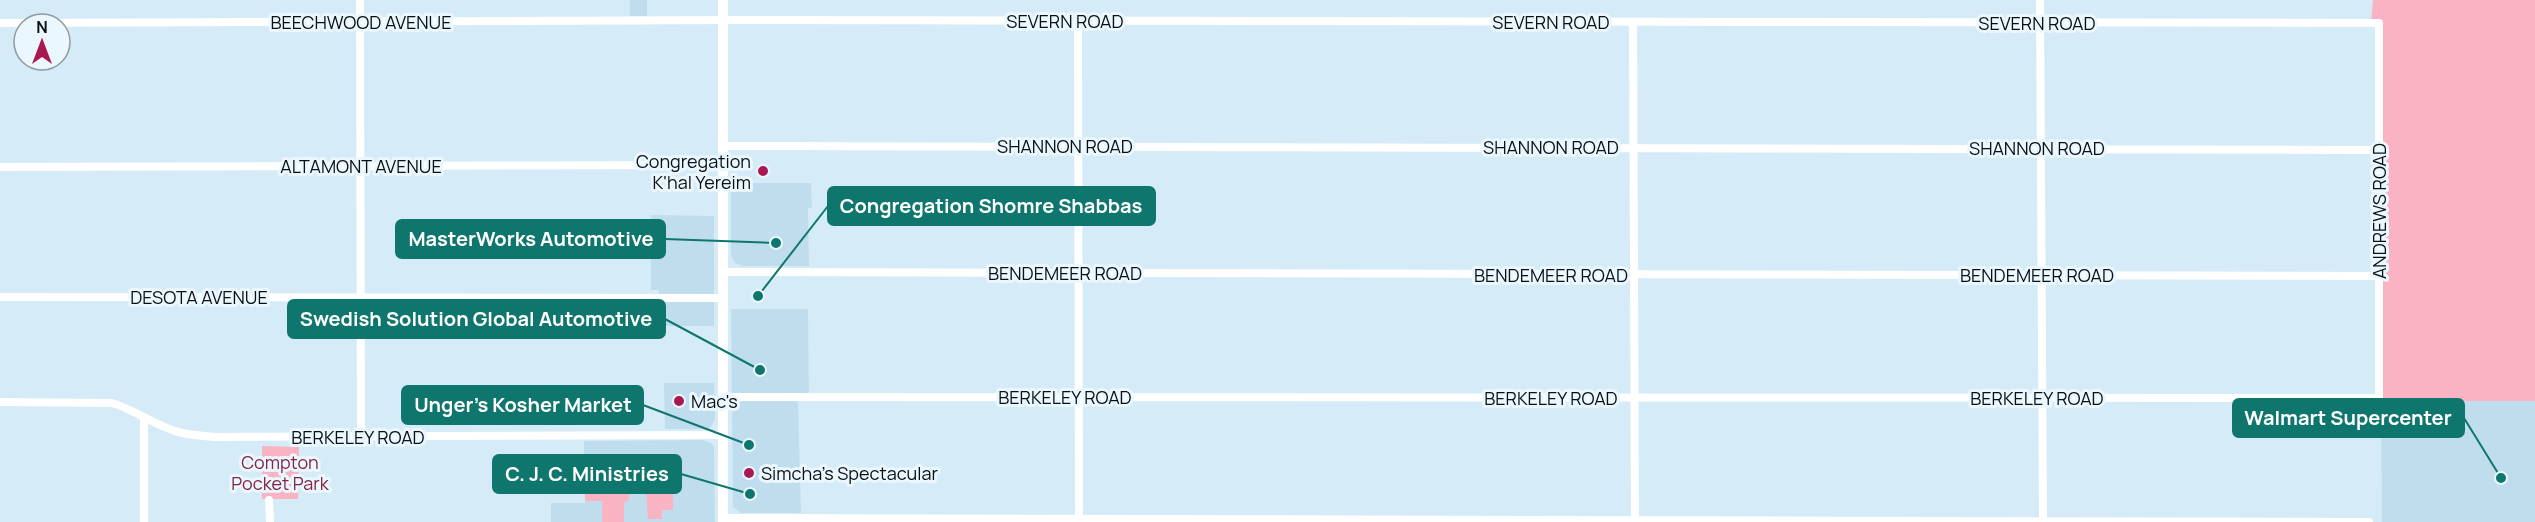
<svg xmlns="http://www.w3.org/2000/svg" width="2535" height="522" font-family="Manrope,sans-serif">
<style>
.built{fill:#c0dded}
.green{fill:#fab3c2}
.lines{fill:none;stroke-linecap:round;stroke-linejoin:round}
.street{stroke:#fff;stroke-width:8}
.secondary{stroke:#fff;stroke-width:10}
.poi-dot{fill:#aa1851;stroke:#eaf7fe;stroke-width:2}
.labels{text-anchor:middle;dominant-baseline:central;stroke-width:6;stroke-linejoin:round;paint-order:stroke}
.street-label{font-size:18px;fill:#081014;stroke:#eaf7fe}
.poi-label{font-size:18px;fill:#081014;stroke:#eaf7fe;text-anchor:start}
.park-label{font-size:18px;fill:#842443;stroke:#eaf7fe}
.leader{fill:none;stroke:#0f766e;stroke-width:2}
.callout-dot{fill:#0f766e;stroke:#eaf7fe;stroke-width:2}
.callout{fill:#0f766e;stroke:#0f766e;stroke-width:2}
.callout-label{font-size:20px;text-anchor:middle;font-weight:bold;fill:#fff}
</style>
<rect width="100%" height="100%" fill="#d5ebf8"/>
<!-- built -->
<g class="built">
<rect x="630" y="0" width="17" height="16"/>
<polygon points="731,183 811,183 812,208 808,208 809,266 742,266 735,263 731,256"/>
<polygon points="651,215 714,216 714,326 658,326 659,290 651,290"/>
<polygon points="731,309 808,309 809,401 798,401 801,513 741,513 733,507"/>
<polygon points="664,383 714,383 715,419 711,427 704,429 665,429"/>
<polygon points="2381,401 2535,401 2535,522 2382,522"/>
<polygon points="702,440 711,443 714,447 715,522 551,522 551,503 585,503 584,441"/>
</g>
<!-- green -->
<g class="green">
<polygon points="2373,0 2535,0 2535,401 2418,401 2379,398 2379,23 2371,23"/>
<polygon points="262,446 299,447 298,499 262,499"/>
<polygon points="585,482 629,482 629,500 624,503 624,522 602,522 602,501 585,501"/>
<polygon points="652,485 673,485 673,510 662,510 662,519 648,519 646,491"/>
</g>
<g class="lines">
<!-- street -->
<g class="street">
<polyline points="360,0 361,437"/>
<polyline points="2040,0 2043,522"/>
<polyline points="1078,21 1079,522"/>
<polyline points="1633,22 1635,522"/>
<polyline points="0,23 737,20 2379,23 2379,398 723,397"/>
<polyline points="723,146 2379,150"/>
<polyline points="0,167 723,165"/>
<polyline points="723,272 2379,276"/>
<polyline points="0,297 723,298"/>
<path d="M0,402L112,403C136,410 156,427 182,433C192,435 204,436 215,437L723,435"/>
<polyline points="144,417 144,522"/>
<polyline points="269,500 270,522"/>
<polyline points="723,518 2369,522"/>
</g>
<!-- secondary -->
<polyline class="secondary" points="723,0 723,522"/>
</g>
<!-- markers -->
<g class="poi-dot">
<circle cx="763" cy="171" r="6"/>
<circle cx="679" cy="401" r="6"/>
<circle cx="749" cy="473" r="6"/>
</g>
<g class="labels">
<!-- street labels -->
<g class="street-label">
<text x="1065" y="21">SEVERN ROAD</text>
<text x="361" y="22">BEECHWOOD AVENUE</text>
<text x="1551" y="22">SEVERN ROAD</text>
<text x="2037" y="23">SEVERN ROAD</text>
<text x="1065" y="146">SHANNON ROAD</text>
<text x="1551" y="147">SHANNON ROAD</text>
<text x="2037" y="148">SHANNON ROAD</text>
<text x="361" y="166">ALTAMONT AVENUE</text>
<text transform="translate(2379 211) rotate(-90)">ANDREWS ROAD</text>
<text x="1065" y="273">BENDEMEER ROAD</text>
<text x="1551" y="275">BENDEMEER ROAD</text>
<text x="2037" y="275">BENDEMEER ROAD</text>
<text x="199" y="297">DESOTA AVENUE</text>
<text x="1065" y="397">BERKELEY ROAD</text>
<text x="1551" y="398">BERKELEY ROAD</text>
<text x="2037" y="398">BERKELEY ROAD</text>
<text x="358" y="437">BERKELEY ROAD</text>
</g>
<!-- poi labels -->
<g class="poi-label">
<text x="751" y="161" text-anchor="end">Congregation<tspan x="751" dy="21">K'hal Yereim</tspan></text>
<text x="691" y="401">Mac's</text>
<text x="761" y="473">Simcha's Spectacular</text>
</g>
<!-- park labels -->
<g class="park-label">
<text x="280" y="462">Compton<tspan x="280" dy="21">Pocket Park</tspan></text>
</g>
</g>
<!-- callouts -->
<path class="leader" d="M758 296L828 206M776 243L665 239M760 370L665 319M749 445L643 405M2501 478L2464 418M750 494L681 474"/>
<g class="callout-dot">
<circle cx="758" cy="296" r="6"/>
<circle cx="776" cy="243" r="6"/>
<circle cx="760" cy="370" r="6"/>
<circle cx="749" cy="445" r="6"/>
<circle cx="2501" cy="478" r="6"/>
<circle cx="750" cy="494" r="6"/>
</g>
<g class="callout">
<rect x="828" y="187" width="327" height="38" rx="6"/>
<rect x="396" y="220" width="269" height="38" rx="6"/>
<rect x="288" y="300" width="377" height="38" rx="6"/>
<rect x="402" y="386" width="241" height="38" rx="6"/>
<rect x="2233" y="399" width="231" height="38" rx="6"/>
<rect x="493" y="455" width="188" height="38" rx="6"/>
</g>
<g class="callout-label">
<text x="991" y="213">Congregation Shomre Shabbas</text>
<text x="531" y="246">MasterWorks Automotive</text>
<text x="476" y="326">Swedish Solution Global Automotive</text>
<text x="523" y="412">Unger's Kosher Market</text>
<text x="2348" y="425">Walmart Supercenter</text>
<text x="587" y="481">C. J. C. Ministries</text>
</g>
<!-- north arrow -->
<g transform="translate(42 42)"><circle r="28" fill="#eaf7fe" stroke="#909ba0" stroke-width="1.5"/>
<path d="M0-4.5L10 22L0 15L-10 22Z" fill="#aa1851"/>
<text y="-9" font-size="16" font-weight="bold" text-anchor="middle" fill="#081014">N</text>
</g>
</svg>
